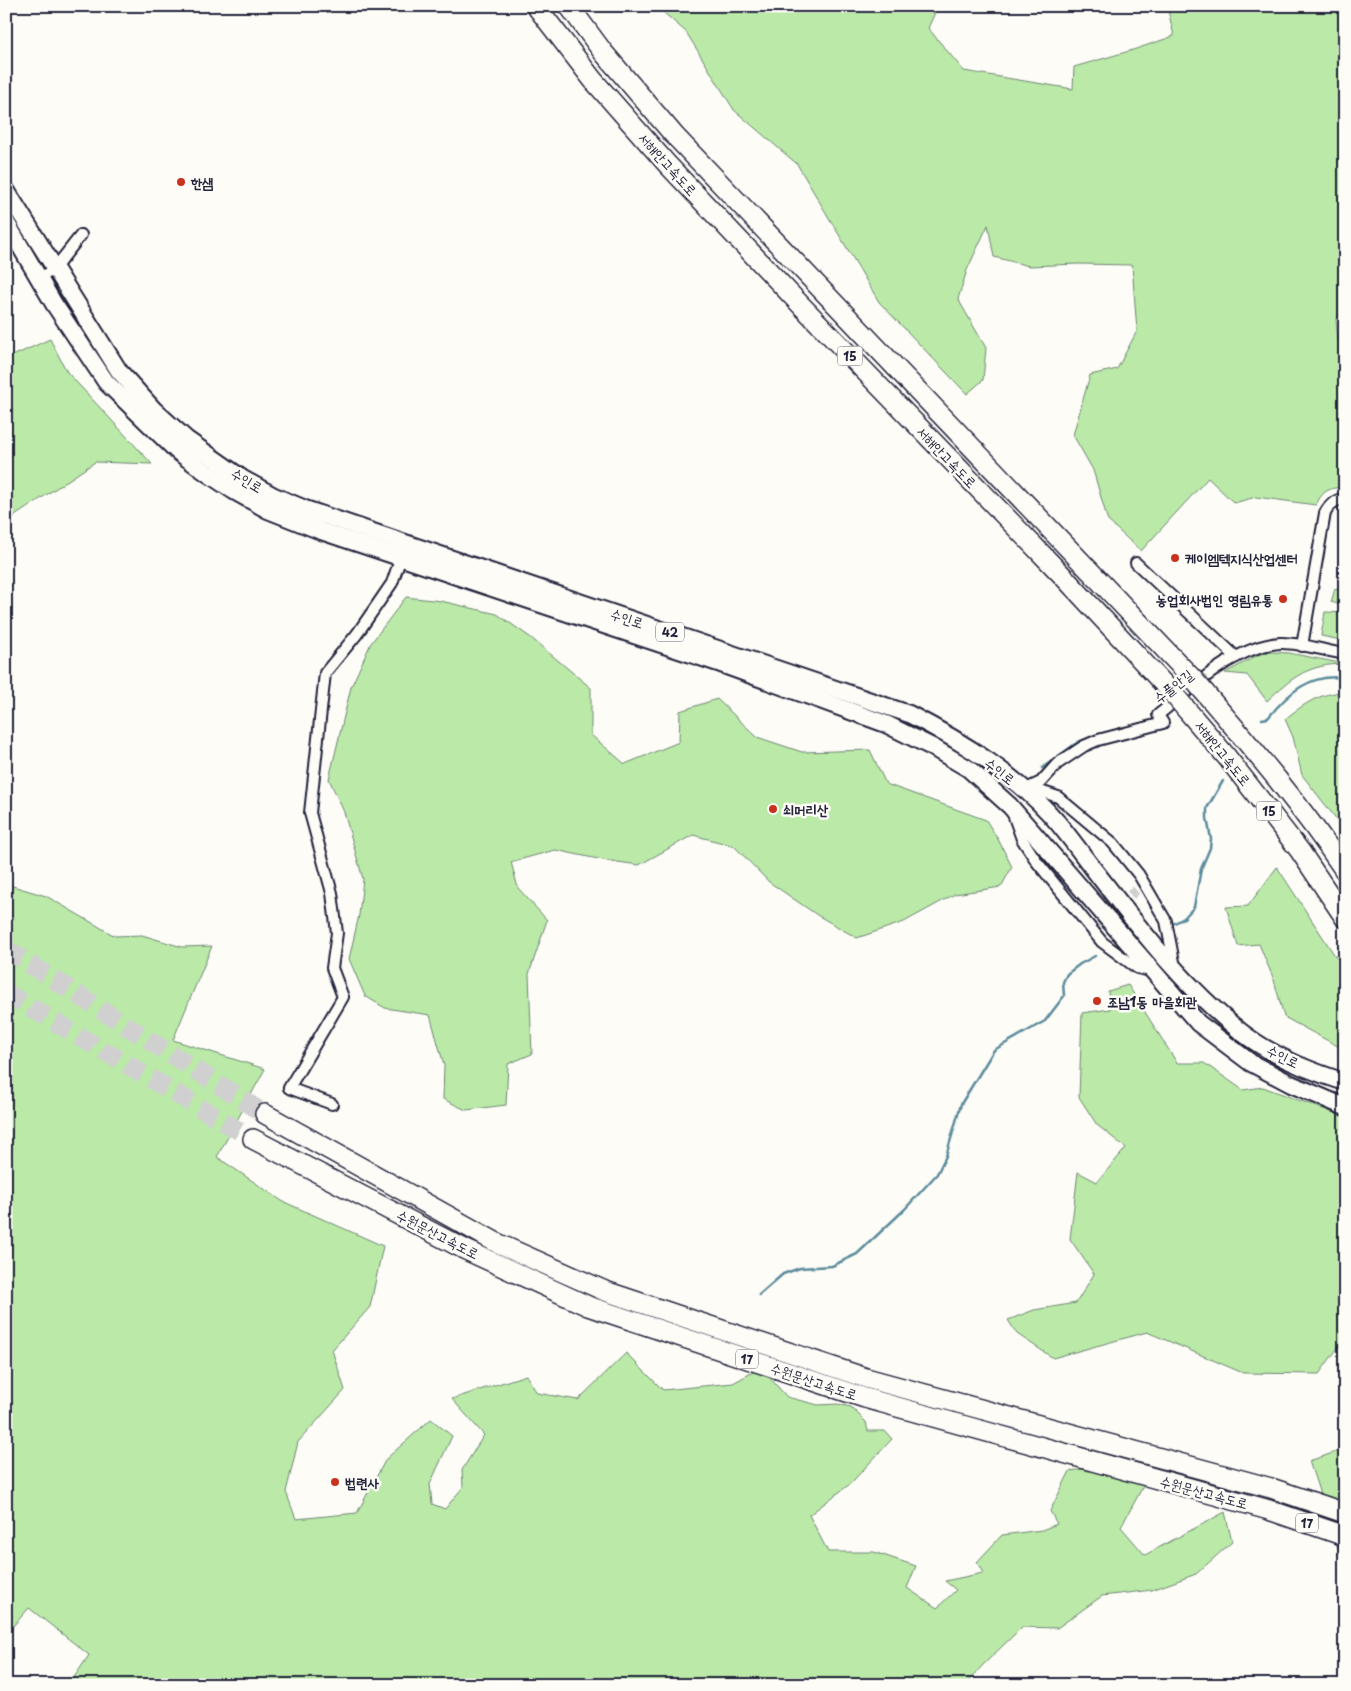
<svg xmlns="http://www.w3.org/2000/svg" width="1351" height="1691" font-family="'Playpen Sans','Poor Story',sans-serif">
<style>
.green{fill:#bae9a8;stroke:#6e8672}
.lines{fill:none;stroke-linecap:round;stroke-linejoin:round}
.stream{stroke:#5b8b9c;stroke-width:2.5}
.minor-tunnel{stroke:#d1d0d1;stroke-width:10;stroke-dasharray:10 5;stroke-linecap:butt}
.motorway-tunnel{stroke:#d1d0d1;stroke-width:19;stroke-dasharray:19 9;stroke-linecap:butt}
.minor-casing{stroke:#22223b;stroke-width:14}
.primary-casing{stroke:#22223b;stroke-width:20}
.motorway-casing{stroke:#22223b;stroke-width:22}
.minor{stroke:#fdfcf7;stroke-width:10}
.primary{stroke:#fdfcf7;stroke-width:16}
.motorway{stroke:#fdfcf7;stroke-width:19}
.motorway-bridge-casing{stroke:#22223b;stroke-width:22;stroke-linecap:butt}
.motorway-bridge{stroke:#fdfcf7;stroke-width:19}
.poi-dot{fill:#c8321e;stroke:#fdfcf7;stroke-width:2}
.labels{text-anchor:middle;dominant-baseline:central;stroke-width:5;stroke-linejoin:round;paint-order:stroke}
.shield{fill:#fdfcf7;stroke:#646373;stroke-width:1}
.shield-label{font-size:12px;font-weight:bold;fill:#22223b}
.street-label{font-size:14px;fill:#22223b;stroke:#fdfcf7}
.poi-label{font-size:14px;font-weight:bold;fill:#22223b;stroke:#fdfcf7;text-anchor:start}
</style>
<rect width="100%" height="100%" fill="#fdfcf7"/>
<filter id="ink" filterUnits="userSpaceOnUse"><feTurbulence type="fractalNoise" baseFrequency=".02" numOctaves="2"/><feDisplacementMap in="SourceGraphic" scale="10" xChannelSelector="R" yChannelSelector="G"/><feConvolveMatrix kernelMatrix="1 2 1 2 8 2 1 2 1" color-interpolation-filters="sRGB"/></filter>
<g filter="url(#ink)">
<!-- green -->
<g class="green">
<path d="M656,6H938L928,28L964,71L1073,89L1074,67L1133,50L1174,36L1167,6H1345V307L1336,320L1345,404V487C1329,488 1323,490 1316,505L1256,497L1234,503L1208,478L1141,551L1108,521L1093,470L1073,435L1090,375L1117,369L1137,331L1132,265L1078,264L1029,266L994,257L988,225L967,270L958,299L986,348L983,380L967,394L879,302L797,164L734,110L686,32Z"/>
<polygon points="50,339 67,372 152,464 95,462 6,522 6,359"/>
<polygon points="1335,589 1345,591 1345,606 1331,602"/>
<polygon points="406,597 441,601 497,614 530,637 591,688 591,735 625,764 679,742 680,711 717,699 757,737 802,752 870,750 886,784 986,820 999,841 1012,867 1001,887 955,894 904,922 857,938 817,915 769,882 734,846 693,835 639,865 603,860 555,850 511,862 518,888 547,920 529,974 532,1054 508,1064 506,1105 466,1110 443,1099 444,1065 430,1015 385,1008 365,996 349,959 359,915 363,879 344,812 329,779 351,687 371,643"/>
<polygon points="1325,612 1345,613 1345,624 1341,640 1321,636"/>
<path d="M1269,652L1289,653L1345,664C1309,664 1292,677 1267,701L1247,675L1225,673L1258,655Z"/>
<path d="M1345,692V830L1302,775L1293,737L1285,719C1304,704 1319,693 1345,692Z"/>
<polygon points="1277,867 1345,971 1345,1050 1284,1017 1274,980 1259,944 1238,946 1226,907 1248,906"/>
<polygon points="6,884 46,896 115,936 142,935 182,947 212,946 173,1040 265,1069 217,1157 282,1201 383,1246 370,1307 332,1350 345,1390 298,1442 286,1492 296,1519 357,1513 386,1459 431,1419 452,1436 430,1484 432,1504 445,1509 463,1487 462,1470 484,1435 452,1399 526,1375 537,1393 578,1400 626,1353 663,1390 733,1383 755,1371 769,1377 787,1397 818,1405 838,1404 851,1407 866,1422 868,1431 885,1431 892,1439 850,1484 809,1515 828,1552 874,1552 916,1566 907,1588 937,1608 956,1590 945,1581 983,1573 977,1562 1002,1535 1042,1530 1057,1524 1050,1511 1070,1471 1117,1464 1147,1479 1121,1527 1145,1555 1225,1512 1232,1542 1196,1574 1152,1590 1102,1596 1057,1628 1022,1627 982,1666 965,1685 69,1685 89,1655 29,1608 6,1634"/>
<polygon points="1128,985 1177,1063 1204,1063 1243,1090 1263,1087 1345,1117 1345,1338 1319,1374 1243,1373 1147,1332 1053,1358 1017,1334 1008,1320 1034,1310 1076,1303 1094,1274 1070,1239 1078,1172 1097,1182 1126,1148 1097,1125 1079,1097 1082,1013 1110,1009 1108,991"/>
<polygon points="1345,1449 1345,1569 1309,1461"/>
</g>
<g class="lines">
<!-- stream -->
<g class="stream">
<path d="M1262,719L1268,718C1288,693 1310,673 1345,678"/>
<polyline points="1133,726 1149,721"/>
<polyline points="1042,768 1078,742 1089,739"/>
<polyline points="1171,925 1184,918 1194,907 1201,869 1210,848 1211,839 1207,818 1207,808 1223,781"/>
<polyline points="759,1295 783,1274 800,1268 832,1266 857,1254 904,1210 937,1174 946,1156 961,1104 994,1050 1045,1021 1064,996 1063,982 1067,974 1080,964 1095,956"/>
</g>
<!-- minor-tunnel -->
<polyline class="minor-tunnel" points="1098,926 1136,890"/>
<!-- motorway-tunnel -->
<g class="motorway-tunnel">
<polyline points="6,949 265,1114"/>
<polyline points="6,993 253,1139"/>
</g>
<!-- minor casing -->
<g class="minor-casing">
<g id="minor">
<polyline points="39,279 55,268 81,235"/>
<polyline points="1136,563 1236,657"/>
<path d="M1302,646L1325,513C1330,504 1335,500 1345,498"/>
<path d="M1024,790L1041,782L1057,764L1084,746L1098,740L1163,723L1158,715C1192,688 1235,646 1280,643C1299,642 1325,651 1345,654"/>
<polyline points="1026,790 1043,792 1058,797 1113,843 1139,875 1166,921 1175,967"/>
<polyline points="1013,814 1022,839 1037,862 1102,942 1137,968 1151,971"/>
<polyline points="332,1104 289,1088 343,997 332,968 337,933 332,893 310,813 325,673 357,634 392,583 402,554"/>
</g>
</g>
<!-- primary casing -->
<g class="primary-casing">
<g id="primary">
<path d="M6,190L119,371L154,410L186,439L243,479L274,496L305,509L909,714C963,742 1018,776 1058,823C1073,841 1087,861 1102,880C1143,933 1187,989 1240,1031C1269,1054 1309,1071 1345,1082"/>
<polyline points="6,222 54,304 106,382 177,451 207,473 234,491 268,510 321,531 721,664 886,724 932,747 969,769 1010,806 1198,1023 1251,1063 1291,1084 1345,1107"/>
</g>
</g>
<!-- motorway casing -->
<g class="motorway-casing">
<g id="motorway">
<polyline points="536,6 593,80 667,164 797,301 1061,574 1175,696"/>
<polyline points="569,6 603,52 674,135 1193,679"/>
<path d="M1205,693C1254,750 1303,808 1345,871"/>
<polyline points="1186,709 1226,756 1300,851 1345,918"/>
<polyline points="265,1114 499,1244 605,1291 866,1378 1271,1488 1345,1513"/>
<polyline points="253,1139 466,1250 588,1306 865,1398 1269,1510 1345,1536"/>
</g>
</g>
<!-- minor -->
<use href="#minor" class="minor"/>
<!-- primary -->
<use href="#primary" class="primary"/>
<!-- motorway -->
<use href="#motorway" class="motorway"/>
<!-- motorway-bridge casing -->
<g class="motorway-bridge-casing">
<g id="motorway-bridge">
<polyline points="1193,679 1205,693"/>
<polyline points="1175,696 1186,709"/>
</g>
</g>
<!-- motorway-bridge -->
<use href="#motorway-bridge" class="motorway-bridge"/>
</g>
</g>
<!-- markers -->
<g class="poi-dot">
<circle cx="181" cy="182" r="5"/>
<circle cx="1175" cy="558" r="5"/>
<circle cx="1283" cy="599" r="5"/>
<circle cx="773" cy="809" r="5"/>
<circle cx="1097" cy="1001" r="5"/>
<circle cx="335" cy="1482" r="5"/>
</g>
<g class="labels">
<!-- shield labels -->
<g class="shield">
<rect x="837.5" y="346.5" width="25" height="19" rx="4"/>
<rect x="656" y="622.5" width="28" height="19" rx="4"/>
<rect x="1256.5" y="801.5" width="25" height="19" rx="4"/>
<rect x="736" y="1349.5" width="22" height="19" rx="4"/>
<rect x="1296" y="1513.5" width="22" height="19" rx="4"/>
</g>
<g class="shield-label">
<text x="850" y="356">15</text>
<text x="670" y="632">42</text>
<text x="1269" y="811">15</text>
<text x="747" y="1359">17</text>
<text x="1307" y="1523">17</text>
</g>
<!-- street labels -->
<g class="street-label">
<text transform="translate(668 164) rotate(48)">서해안고속도로</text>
<text transform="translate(947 457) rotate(46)">서해안고속도로</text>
<text transform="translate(247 480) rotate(31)">수인로</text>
<text transform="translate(627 618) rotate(18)">수인로</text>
<text transform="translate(1173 686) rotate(-38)">수풀안길</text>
<text transform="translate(1223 753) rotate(51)">서해안고속도로</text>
<text transform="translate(1000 771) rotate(38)">수인로</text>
<text transform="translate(1283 1056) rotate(26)">수인로</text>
<text transform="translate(438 1234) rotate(27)">수원문산고속도로</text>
<text transform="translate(814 1381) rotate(18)">수원문산고속도로</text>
<text transform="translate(1204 1492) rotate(15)">수원문산고속도로</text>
</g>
<!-- poi labels -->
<g class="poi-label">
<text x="191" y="182">한샘</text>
<text x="1185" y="558">케이엠텍지식산업센터</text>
<text x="1273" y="599" text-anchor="end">농업회사법인 영림유통</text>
<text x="783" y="809">쇠머리산</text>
<text x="1107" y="1001">조남1동 마을회관</text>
<text x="345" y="1482">법련사</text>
</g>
</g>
<!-- margin -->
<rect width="1351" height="1691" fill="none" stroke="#fdfcf7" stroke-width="25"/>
<rect x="12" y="12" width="1326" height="1666" fill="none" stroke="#22223b" stroke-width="2" filter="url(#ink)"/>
</svg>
